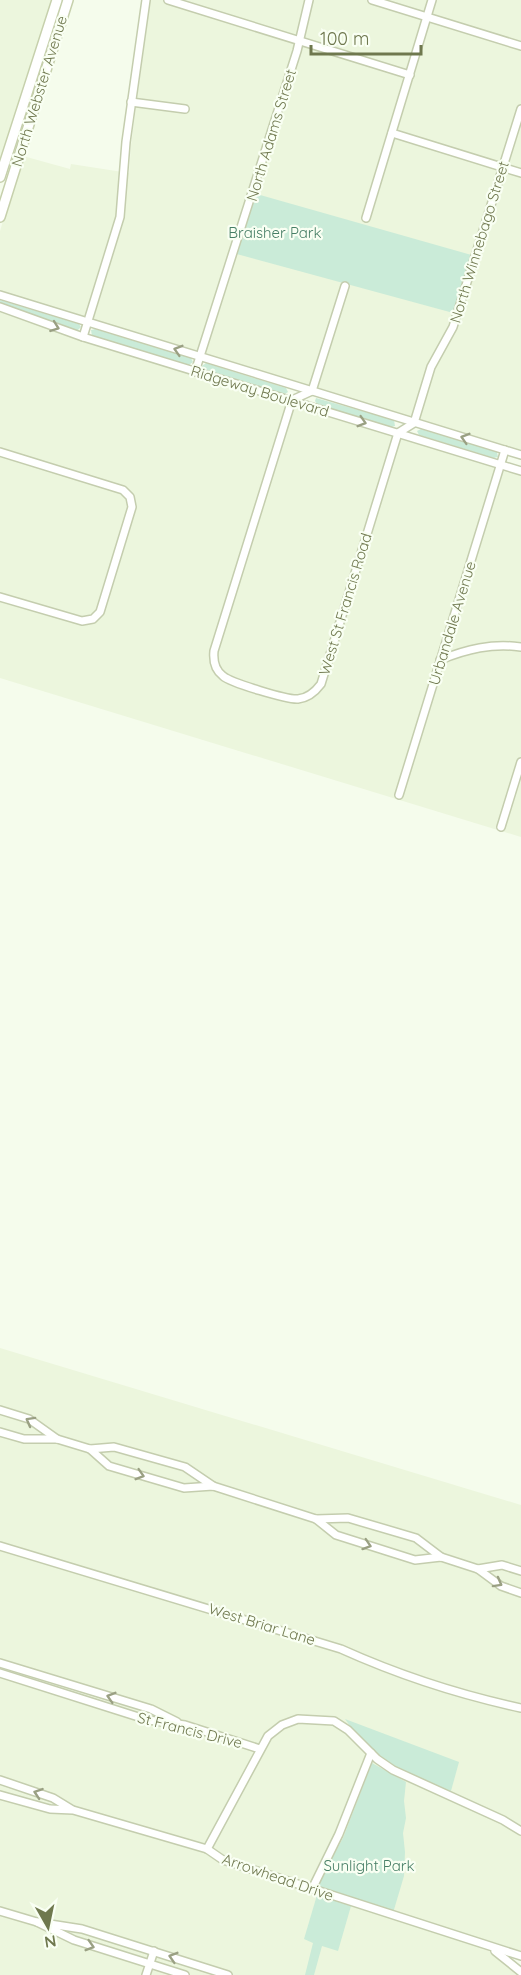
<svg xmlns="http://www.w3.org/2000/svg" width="521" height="1975" font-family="Quicksand,sans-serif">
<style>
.residential{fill:#ecf6dd}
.green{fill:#caebd8}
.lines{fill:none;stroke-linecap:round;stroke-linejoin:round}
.minor-casing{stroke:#c4cdae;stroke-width:10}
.secondary-casing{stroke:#c6d0ac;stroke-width:12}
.minor{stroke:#fff;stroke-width:7}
.secondary{stroke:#fff;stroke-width:9}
.oneway{stroke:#9aa083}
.labels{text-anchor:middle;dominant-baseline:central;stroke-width:4.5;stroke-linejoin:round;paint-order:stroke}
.street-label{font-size:15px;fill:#6f784e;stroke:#f9fff3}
.park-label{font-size:15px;fill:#467e65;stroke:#f9fff3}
</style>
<rect width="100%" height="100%" fill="#f5fcec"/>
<!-- residential -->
<g class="residential">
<polygon points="0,0 52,0 0,162"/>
<polygon points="150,0 521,0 521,451 0,292 0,231 23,156 70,169 71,164 129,173 131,145"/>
<polygon points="0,310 521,474 521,837 0,678"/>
<polygon points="0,1348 521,1505 521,1951 476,1937 473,1944 495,1954 521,1975 0,1975"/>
</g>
<!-- green -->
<g class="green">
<polygon points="253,193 475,256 457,314 233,253"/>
<polygon points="0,300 79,324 81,327 77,331 0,304"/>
<polygon points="95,329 191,358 193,362 189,365 92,336 91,330"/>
<polygon points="206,363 286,388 288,392 285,394 205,370 202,366"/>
<polygon points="316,398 394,420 395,426 391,427 317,404 315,401"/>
<polygon points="421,429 497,452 498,457 494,458 419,435 417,431"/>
<path d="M345,1719L459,1762L451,1791C407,1776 372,1757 345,1719Z"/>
<polygon points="372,1763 406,1782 404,1801 406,1818 403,1833 405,1852 404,1876 393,1913 316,1887 343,1838"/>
<polygon points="317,1895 351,1906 338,1951 322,1946 314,1975 305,1975 313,1943 304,1939"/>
</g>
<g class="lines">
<!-- minor casing -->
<g class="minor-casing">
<g id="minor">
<polyline points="168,0 410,75"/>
<polyline points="372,0 521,46"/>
<polyline points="131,102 185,109"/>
<polyline points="392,133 521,173"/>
<polyline points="366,218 432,0"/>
<path d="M345,286L312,391L292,400L214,651C213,661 215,670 223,676C231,683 288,700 298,699C308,698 315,692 321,684L398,433L414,423L431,367L453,327L521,109"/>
<polyline points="0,295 521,455"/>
<polyline points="0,307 83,337 521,471"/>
<polyline points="83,337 120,217 126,142 146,0"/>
<polyline points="195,372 297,51 309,0"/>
<polyline points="0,452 123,490 130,497 132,507 100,612 93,619 82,621 0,597"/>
<path d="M440,660C467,649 492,643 521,647"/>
<polyline points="399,795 505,450"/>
<polyline points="501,827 521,762"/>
<polyline points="0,1410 29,1419 57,1439"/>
<polyline points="0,1432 24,1439 57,1439 90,1449 109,1466 184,1488 213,1486 316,1519 336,1535 415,1560 441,1557 478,1569 501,1586 521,1593"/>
<polyline points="90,1449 114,1447 185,1467 213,1486"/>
<polyline points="316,1519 348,1518 416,1538 441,1557"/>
<path d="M0,1546L341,1649C401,1676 456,1694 521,1708"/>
<polyline points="478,1569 502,1565 521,1571"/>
<polyline points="0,1663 151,1709 177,1722"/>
<polyline points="0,1673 148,1720 185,1725 260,1749"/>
<polyline points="0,1780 53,1798 71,1809"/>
<polyline points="0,1795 50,1809 73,1810 207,1849 223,1860 521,1956"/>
<polyline points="207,1849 268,1736 282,1725 298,1719 334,1721 348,1730 377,1759 393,1770 503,1820 521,1831"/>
<polyline points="312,1889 339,1834 371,1753"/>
<polyline points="0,1911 37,1922 74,1940 185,1975"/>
<polyline points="37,1922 82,1929 228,1975"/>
<polyline points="495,1951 521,1972"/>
<polyline points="146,1975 154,1951"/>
</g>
</g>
<!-- secondary casing -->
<g class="secondary-casing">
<g id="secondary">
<polyline points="0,177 57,0"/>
<polyline points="0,217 68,0"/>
</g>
</g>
<!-- minor -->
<use href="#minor" class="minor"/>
<!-- secondary -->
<use href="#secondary" class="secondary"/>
</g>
<!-- one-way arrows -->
<defs><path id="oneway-chevron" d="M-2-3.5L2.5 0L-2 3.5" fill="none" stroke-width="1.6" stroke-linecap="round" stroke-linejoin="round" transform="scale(1.5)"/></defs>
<g class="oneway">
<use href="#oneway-chevron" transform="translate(55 327) rotate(20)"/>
<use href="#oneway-chevron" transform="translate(178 350) rotate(-163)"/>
<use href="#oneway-chevron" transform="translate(362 422) rotate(17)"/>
<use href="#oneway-chevron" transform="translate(465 438) rotate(-163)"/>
<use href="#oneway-chevron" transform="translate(30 1421) rotate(-151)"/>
<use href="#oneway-chevron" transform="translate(140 1475) rotate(17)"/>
<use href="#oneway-chevron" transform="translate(367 1545) rotate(18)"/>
<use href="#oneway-chevron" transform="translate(498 1583) rotate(29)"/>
<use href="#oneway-chevron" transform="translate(111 1697) rotate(-163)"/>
<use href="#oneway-chevron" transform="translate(38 1793) rotate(-161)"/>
<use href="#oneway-chevron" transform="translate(90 1946) rotate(17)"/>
<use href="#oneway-chevron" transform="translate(173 1957) rotate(-163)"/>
</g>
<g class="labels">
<!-- street labels -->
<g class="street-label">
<text transform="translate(39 91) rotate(-73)">North Webster Avenue</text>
<text transform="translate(271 135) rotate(-73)">North Adams Street</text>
<text transform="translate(479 242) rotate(-73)">North Winnebago Street</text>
<text transform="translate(260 391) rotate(17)">Ridgeway Boulevard</text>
<text transform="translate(345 604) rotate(-73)">West St Francis Road</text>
<text transform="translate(452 623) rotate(-73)">Urbandale Avenue</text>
<text transform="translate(262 1624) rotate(17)">West Briar Lane</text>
<text transform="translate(190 1730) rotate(14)">St Francis Drive</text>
<text transform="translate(278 1877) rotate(19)">Arrowhead Drive</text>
</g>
<!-- park labels -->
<g class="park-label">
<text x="275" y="232">Braisher Park</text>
<text x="369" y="1865">Sunlight Park</text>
</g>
</g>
<!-- north arrow -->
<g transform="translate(48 1927) rotate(171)" stroke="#f9fff3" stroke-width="4.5" paint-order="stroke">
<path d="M0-4.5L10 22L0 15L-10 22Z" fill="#6f784e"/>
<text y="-9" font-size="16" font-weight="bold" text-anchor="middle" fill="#6f784e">N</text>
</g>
<!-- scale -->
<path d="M311 45v9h110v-9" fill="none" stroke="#6f784e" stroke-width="3"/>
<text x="320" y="45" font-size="18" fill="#6f784e" stroke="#f9fff3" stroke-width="4.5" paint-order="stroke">100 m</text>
</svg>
